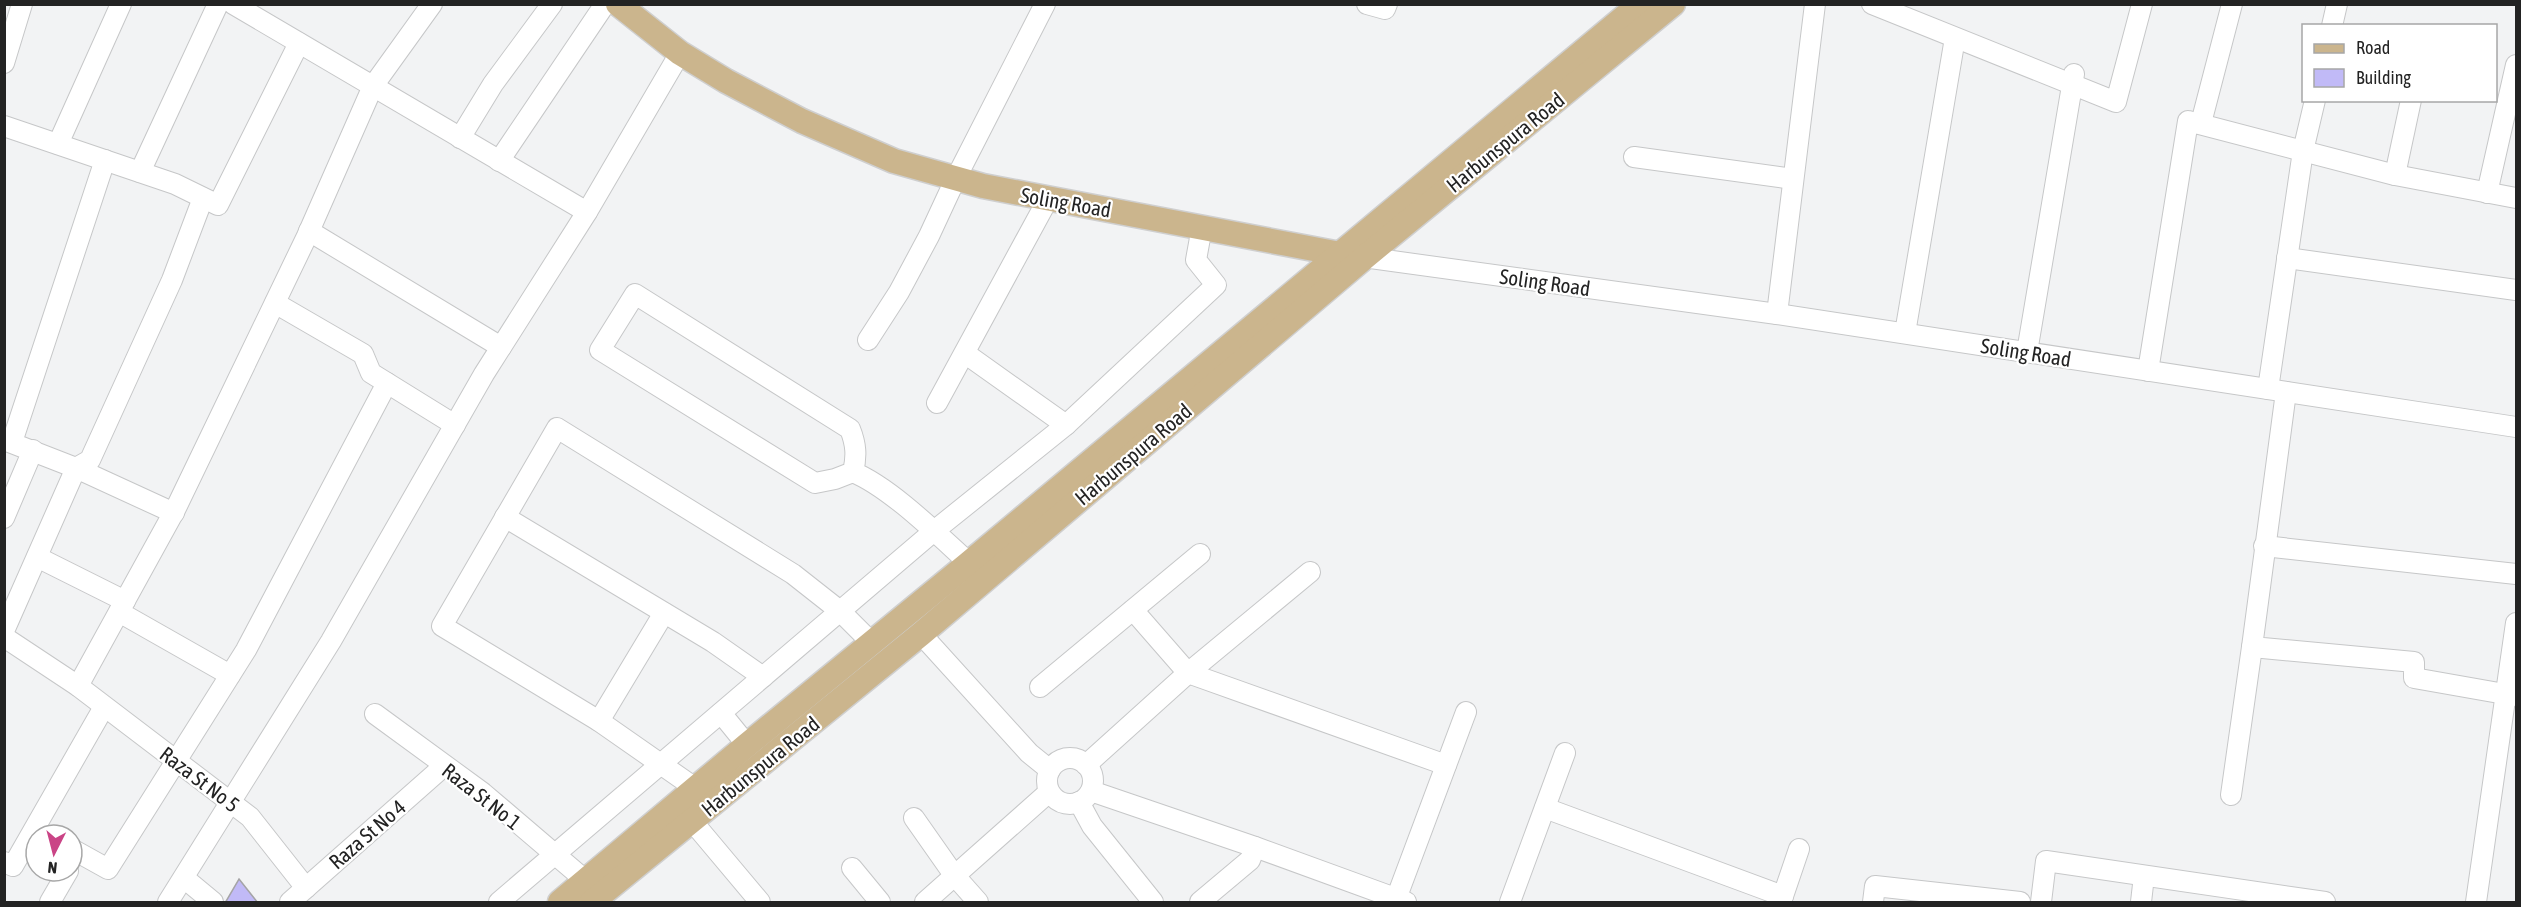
<svg xmlns="http://www.w3.org/2000/svg" width="2521" height="907" font-family="'Asap Condensed',sans-serif">
<style>
.building{fill:#c1baf7;stroke:#a5a4a6;stroke-width:1.5}
.lines{fill:none;stroke-linecap:round;stroke-linejoin:round}
.minor-casing{stroke:#c6c7c8;stroke-width:22}
.major-casing{stroke:#cfcfcf;stroke-width:27}
.minor{stroke:#fff;stroke-width:20}
.major{stroke:#cbb58d;stroke-width:24}
.labels{text-anchor:middle;dominant-baseline:central;stroke-width:4.5;stroke-linejoin:round;paint-order:stroke}
.street-label{font-size:21px;fill:#232323;stroke:#fff}
</style>
<rect width="100%" height="100%" fill="#f2f3f4"/>
<!-- building -->
<polygon class="building" points="239,879 258,903 225,903"/>
<g class="lines">
<!-- minor casing -->
<g class="minor-casing">
<g id="minor">
<polyline points="233,4 587,212 680,53"/>
<polyline points="1367,4 1385,9 1387,4"/>
<polyline points="1872,4 2116,102 2142,4"/>
<polyline points="2332,26 2337,4"/>
<polyline points="4,63 22,4"/>
<polyline points="2201,123 2232,4"/>
<polyline points="4,126 175,184 218,205 299,43"/>
<polyline points="460,138 493,84 552,4"/>
<polyline points="58,144 121,4"/>
<polyline points="1634,157 1793,179"/>
<polyline points="499,161 605,4"/>
<polyline points="140,172 218,4"/>
<polyline points="2395,175 2411,100"/>
<polyline points="2487,193 2516,65"/>
<polyline points="309,231 501,347"/>
<polyline points="1356,256 1777,314 2516,427"/>
<polyline points="2287,258 2516,290"/>
<polyline points="275,303 363,354 371,373 455,425"/>
<polyline points="1777,314 1815,4"/>
<polyline points="1905,333 1955,38"/>
<polyline points="868,340 899,292 929,236 955,180 1045,4"/>
<polyline points="2027,352 2074,74"/>
<polyline points="966,354 1066,425"/>
<polyline points="2148,371 2188,121 2395,175 2516,198"/>
<polyline points="2268,389 2303,151 2315,100"/>
<polyline points="2286,392 2252,647 2414,662 2414,678 2516,696"/>
<polyline points="937,403 1048,199"/>
<polyline points="4,440 76,468 90,460 172,280 203,198"/>
<polyline points="12,442 105,160"/>
<path d="M853,472C857,456 856,444 850,429L635,294L600,350L815,483L835,479L853,472C891,488 938,535 969,563"/>
<polyline points="505,517 713,642 763,677"/>
<polyline points="4,518 33,450"/>
<polyline points="2264,546 2516,574"/>
<polyline points="37,557 125,601"/>
<polyline points="1133,610 1188,673 1446,765"/>
<polyline points="119,612 230,675"/>
<polyline points="4,631 76,468 174,513"/>
<polyline points="921,634 1029,753 1050,770"/>
<polyline points="4,637 78,686 250,817 306,888"/>
<polyline points="78,686 175,510 307,236 373,86 432,4"/>
<polyline points="1040,687 1200,554"/>
<polyline points="721,713 747,745"/>
<polyline points="375,714 483,793 585,880"/>
<polyline points="599,721 664,613"/>
<circle cx="1070" cy="781" r="23"/>
<polyline points="1086,765 1188,673 1310,572"/>
<polyline points="695,788 599,721 442,626 557,428 793,574 840,611 872,643"/>
<polyline points="1091,791 1255,847 1406,902"/>
<polyline points="2231,795 2252,647"/>
<polyline points="1079,802 1092,826 1153,902"/>
<polyline points="1545,808 1783,896"/>
<polyline points="914,818 954,875 978,902"/>
<polyline points="692,821 760,902"/>
<polyline points="72,849 108,869 246,650 387,383"/>
<polyline points="4,862 13,866 104,707"/>
<polyline points="852,868 880,902"/>
<polyline points="184,878 213,902"/>
<polyline points="1396,899 1466,712"/>
<polyline points="50,902 68,871"/>
<polyline points="168,902 331,641 484,374 587,212"/>
<polyline points="290,902 444,766"/>
<polyline points="499,902 934,531 1066,425 1216,285 1196,260 1202,227"/>
<polyline points="925,902 1049,792"/>
<polyline points="1200,902 1250,860 1255,847"/>
<polyline points="1510,902 1565,753"/>
<polyline points="1781,902 1799,849"/>
<polyline points="1873,902 1875,886 2020,902"/>
<polyline points="2041,902 2046,861 2325,902"/>
<polyline points="2141,902 2144,876"/>
<polyline points="2476,902 2516,623"/>
</g>
</g>
<!-- major casing -->
<g class="major-casing">
<g id="major">
<polyline points="618,4 680,53 726,81 802,121 894,161 983,186 1340,254"/>
<polyline points="560,902 747,745 969,563 1640,4"/>
<polyline points="592,902 921,634 1365,257 1673,4"/>
</g>
</g>
<!-- minor -->
<use href="#minor" class="minor"/>
<!-- major -->
<use href="#major" class="major"/>
</g>
<g class="labels">
<!-- street labels -->
<g class="street-label">
<text transform="translate(1505 142) rotate(-39)">Harbunspura Road</text>
<text transform="translate(1066 202) rotate(10)">Soling Road</text>
<text transform="translate(1545 282) rotate(8)">Soling Road</text>
<text transform="translate(2026 352) rotate(9)">Soling Road</text>
<text transform="translate(1133 454) rotate(-40)">Harbunspura Road</text>
<text transform="translate(760 766) rotate(-39)">Harbunspura Road</text>
<text transform="translate(200 779) rotate(37)">Raza St No 5</text>
<text transform="translate(482 796) rotate(38)">Raza St No 1</text>
<text transform="translate(367 834) rotate(-41)">Raza St No 4</text>
</g>
</g>
<!-- border -->
<rect width="2521" height="907" fill="none" stroke="#232323" stroke-width="12"/>
<!-- legend -->
<rect x="2302" y="24" width="195" height="78" fill="#ffffff" stroke="#a7a7a7" stroke-width="1.5"/>
<rect x="2314" y="44" width="30" height="9" fill="#cbb58d" stroke="#a7a7a7" stroke-width="1.5"/>
<text x="2356" y="54" font-size="18" fill="#232323">Road</text>
<rect x="2314" y="69" width="30" height="18" fill="#c1baf7" stroke="#a7a7a7" stroke-width="1.5"/>
<text x="2356" y="84" font-size="18" fill="#232323">Building</text>
<!-- north arrow -->
<g transform="translate(54 853) rotate(186)"><circle r="28" fill="#ffffff" stroke="#a7a7a7" stroke-width="1.5"/>
<path d="M0-4.5L10 22L0 15L-10 22Z" fill="#ca4486"/>
<text y="-9" font-size="16" font-weight="bold" text-anchor="middle" fill="#232323">N</text>
</g>
</svg>
